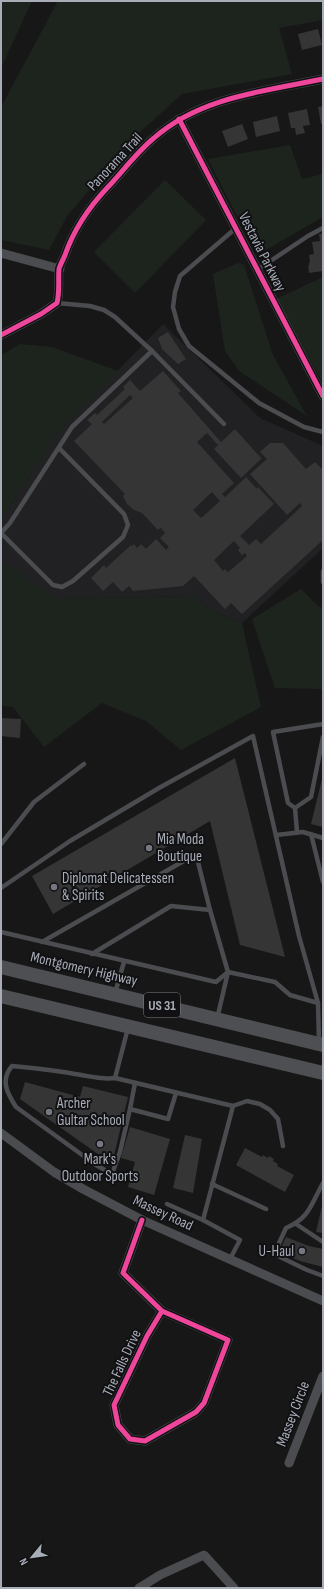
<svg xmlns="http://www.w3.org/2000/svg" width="324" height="1589" font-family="'Sofia Sans Condensed',sans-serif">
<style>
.built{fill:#212123}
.green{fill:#1d241e}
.building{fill:#353536;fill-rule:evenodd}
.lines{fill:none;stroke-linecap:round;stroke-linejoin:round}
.lane{stroke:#4b4c50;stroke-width:4.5}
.street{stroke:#4b4c50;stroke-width:9}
.primary{stroke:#4d4f52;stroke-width:14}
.cycleway-casing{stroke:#111113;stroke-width:8}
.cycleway{stroke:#ed469a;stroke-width:5}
.poi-dot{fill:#757880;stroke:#111113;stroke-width:1.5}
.labels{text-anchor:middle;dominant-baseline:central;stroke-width:4;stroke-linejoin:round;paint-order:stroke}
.shield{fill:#111113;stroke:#7b7e86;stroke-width:1}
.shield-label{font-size:14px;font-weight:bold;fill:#a8adb8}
.street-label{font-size:15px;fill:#a8adb8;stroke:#111113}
.poi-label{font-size:15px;fill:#a8adb8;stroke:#111113;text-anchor:start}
</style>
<rect width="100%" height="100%" fill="#171717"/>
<!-- built -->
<polygon class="built" points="163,324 260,418 323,446 323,548 242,623 215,612 194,596 55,599 1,560 1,519 58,432"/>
<!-- green -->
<g class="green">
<polygon points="1,1 32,1 1,68"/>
<polygon points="58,1 323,1 323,20 279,28 292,74 182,94 139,133 67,216 49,250 1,240 1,107"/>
<polygon points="290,145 302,179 323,174 323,217 257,255 208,159"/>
<polygon points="165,180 206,220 135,293 94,252"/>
<polygon points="238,263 244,265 273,355 307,416 239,371 225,351 213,274"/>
<polygon points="323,277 323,383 276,299"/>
<polygon points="20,344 52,347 118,371 58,432 1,519 1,355"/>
<polygon points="1,560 56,599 194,596 215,612 242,623 261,707 181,750 146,721 102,703 44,747 13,707 1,706"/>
<polygon points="301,589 318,606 323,608 323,689 275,688 252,619"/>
</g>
<!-- building -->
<g class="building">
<polygon points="318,29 322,45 302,50 298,34"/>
<polygon points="323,106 323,124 321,124 318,107"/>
<polygon points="307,109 310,125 303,126 305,133 296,135 295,128 291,128 288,113"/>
<polygon points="277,116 280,131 256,137 253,122"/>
<polygon points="242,124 248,139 228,147 222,131"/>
<polygon points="323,233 323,271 309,273 308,266 309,266 309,263 310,262 309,255 314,254 312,242 320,241 319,234"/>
<polygon points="168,332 186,359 178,364 162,349 158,338"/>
<path d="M163,371L181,391L178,393L221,442L235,429L260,457L262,458L241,478L214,449L218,445L207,433L197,442L234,483L222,494L225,497L246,477L257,489L258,487L274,504L240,536L249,545L256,539L261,544L302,506L300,503L287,515L250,474L267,459L260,452L270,443H283L306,469L315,462L323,470V540L242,614L231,603L225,609L194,576L183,586L133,591L129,586L122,592L113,582L103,591L91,578L104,565L106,568L131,545L132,546L134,544L137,548L141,544L146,549L156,539L166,550L169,547L160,538L165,533L161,528L158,530L142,513L134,510L127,504L123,496L125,494L74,441L92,424L87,420L95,413L97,415L125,389L123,387L130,380L140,391ZM130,395L133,398L104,424L102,422ZM212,492L220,501L201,518L193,510ZM234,541L240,548L238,550L242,555L245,553L247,556L226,574L228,572L225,569L223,571L214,560Z"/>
<polygon points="1,718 21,719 20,738 1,736"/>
<polygon points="235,758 285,957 240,945 210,821 53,914 32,876"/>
<polygon points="322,779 323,779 323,827 311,824"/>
<polygon points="25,1082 80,1097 83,1086 128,1097 112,1164 20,1099"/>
<polygon points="130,1127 170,1139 154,1195 128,1187 135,1162 121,1158"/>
<polygon points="185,1135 202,1139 193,1193 173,1188"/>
<polygon points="245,1148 262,1157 263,1155 268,1158 269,1156 274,1159 273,1161 278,1164 277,1166 294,1175 285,1192 236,1165"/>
<polygon points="322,1206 323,1206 323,1233 316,1232"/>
<polygon points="286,1237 309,1246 323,1249 323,1267 300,1261 279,1252"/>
</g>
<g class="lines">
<!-- lane -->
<g class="lane">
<polyline points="236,228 180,276 175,292 173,307 179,329 189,346 259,403 304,427 323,432"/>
<polyline points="257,270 308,236 323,228"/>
<polyline points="57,303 90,306 104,310 115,317 152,351 224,424"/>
<polyline points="1,533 53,585 62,587 73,581 123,537 128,525 124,514 59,448"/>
<polyline points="1,533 10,523 72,427 152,351"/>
<polyline points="323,571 323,582"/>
<polyline points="295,808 311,797 323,737"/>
<polyline points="297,832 295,808 288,803 273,732 323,724"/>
<polyline points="311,834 323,882"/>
<polyline points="276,835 303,832 323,838"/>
<polyline points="1,844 34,802 84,764"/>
<polyline points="1,888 70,841 159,788 253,736 299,936 318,1003 319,1042"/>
<polyline points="1,932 216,982 228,972 275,982 290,995 318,1003"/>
<polyline points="42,942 196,854 210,910"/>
<polyline points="92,954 171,906 210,910 228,972 217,1019"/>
<polyline points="115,993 124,962"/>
<polyline points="115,1078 128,1028"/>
<polyline points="135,1083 130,1109 168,1119 176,1093"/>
<path d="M130,1109L120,1152L112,1174L96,1165L16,1107C7,1093 0,1080 12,1066C33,1068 54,1070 75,1074C89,1076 101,1080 115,1078L233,1106L247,1101L260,1104L270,1110L278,1119L283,1146"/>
<path d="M323,1183C311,1204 310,1218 286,1228L274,1254L307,1270L323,1276"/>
<polyline points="212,1184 266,1209"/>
<polyline points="167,1204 203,1220"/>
<polyline points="296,1224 323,1242"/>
<polyline points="230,1259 240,1240 203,1220 233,1106"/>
</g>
<!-- street -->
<g class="street">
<polyline points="179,119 323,396"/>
<polyline points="1,253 60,269"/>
<path d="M1,335L41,314L57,303C60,291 58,280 59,269C60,265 63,260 65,255C74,229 89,207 108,187C123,171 137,152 154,138C200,97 265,91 323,79"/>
<polyline points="1,1133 54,1172 83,1189 142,1220 323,1301"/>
<polyline points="142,1220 123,1273 162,1311 147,1336 114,1405 118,1425 130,1439 145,1441 196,1412 204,1403 228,1340 162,1311"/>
<polyline points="289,1463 323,1376"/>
<polyline points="139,1588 160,1575 204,1555 234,1588"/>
</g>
<!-- primary -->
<g class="primary">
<polyline points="1,967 323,1045"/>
<polyline points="1,996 323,1073"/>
</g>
<!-- cycleway casing -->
<g class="cycleway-casing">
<g id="cycleway">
<polyline points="179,119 323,396"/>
<path d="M1,335L41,314L57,303C60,291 58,280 59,269C60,265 63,260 65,255C74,229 89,207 108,187C123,171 137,152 154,138C200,97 265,91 323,79"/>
<polyline points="142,1220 123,1273 162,1311 147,1336 114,1405 118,1425 130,1439 145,1441 196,1412 204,1403 228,1340 162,1311"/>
</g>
</g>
<!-- cycleway -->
<use href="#cycleway" class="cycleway"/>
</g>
<!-- markers -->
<g class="poi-dot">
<circle cx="149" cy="848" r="4"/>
<circle cx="54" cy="887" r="4"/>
<circle cx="49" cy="1112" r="4"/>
<circle cx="100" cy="1144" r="4"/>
<circle cx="302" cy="1251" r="4"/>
</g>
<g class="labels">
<!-- shield labels -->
<rect class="shield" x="144" y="993" width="36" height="24" rx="3"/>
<g class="shield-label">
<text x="162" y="1005">US 31</text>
</g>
<!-- street labels -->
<g class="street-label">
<text transform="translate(115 162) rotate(-47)">Panorama Trail</text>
<text transform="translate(262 252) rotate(63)">Vestavia Parkway</text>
<text transform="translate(84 969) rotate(13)">Montgomery Highway</text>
<text transform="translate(163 1213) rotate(25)">Massey Road</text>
<text transform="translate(122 1363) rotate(-65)">The Falls Drive</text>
<text transform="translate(293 1414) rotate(-69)">Massey Circle</text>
</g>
<!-- poi labels -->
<g class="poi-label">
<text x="157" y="839">Mia Moda<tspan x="157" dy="17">Boutique</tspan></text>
<text x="62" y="878">Diplomat Delicatessen<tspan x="62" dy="17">&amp; Spirits</tspan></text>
<text x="57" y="1103">Archer<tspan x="57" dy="17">Gultar School</tspan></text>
<text x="100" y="1159" text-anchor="middle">Mark's<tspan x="100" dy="17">Outdoor Sports</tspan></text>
<text x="294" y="1251" text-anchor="end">U-Haul</text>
</g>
</g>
<!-- border -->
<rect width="324" height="1589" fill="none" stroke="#a8adb8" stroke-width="4"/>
<!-- north arrow -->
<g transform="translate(32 1557) rotate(241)" stroke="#111113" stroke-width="3" paint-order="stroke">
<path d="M0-3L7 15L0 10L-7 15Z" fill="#a8adb8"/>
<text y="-6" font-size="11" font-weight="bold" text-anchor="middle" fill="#a8adb8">N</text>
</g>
</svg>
